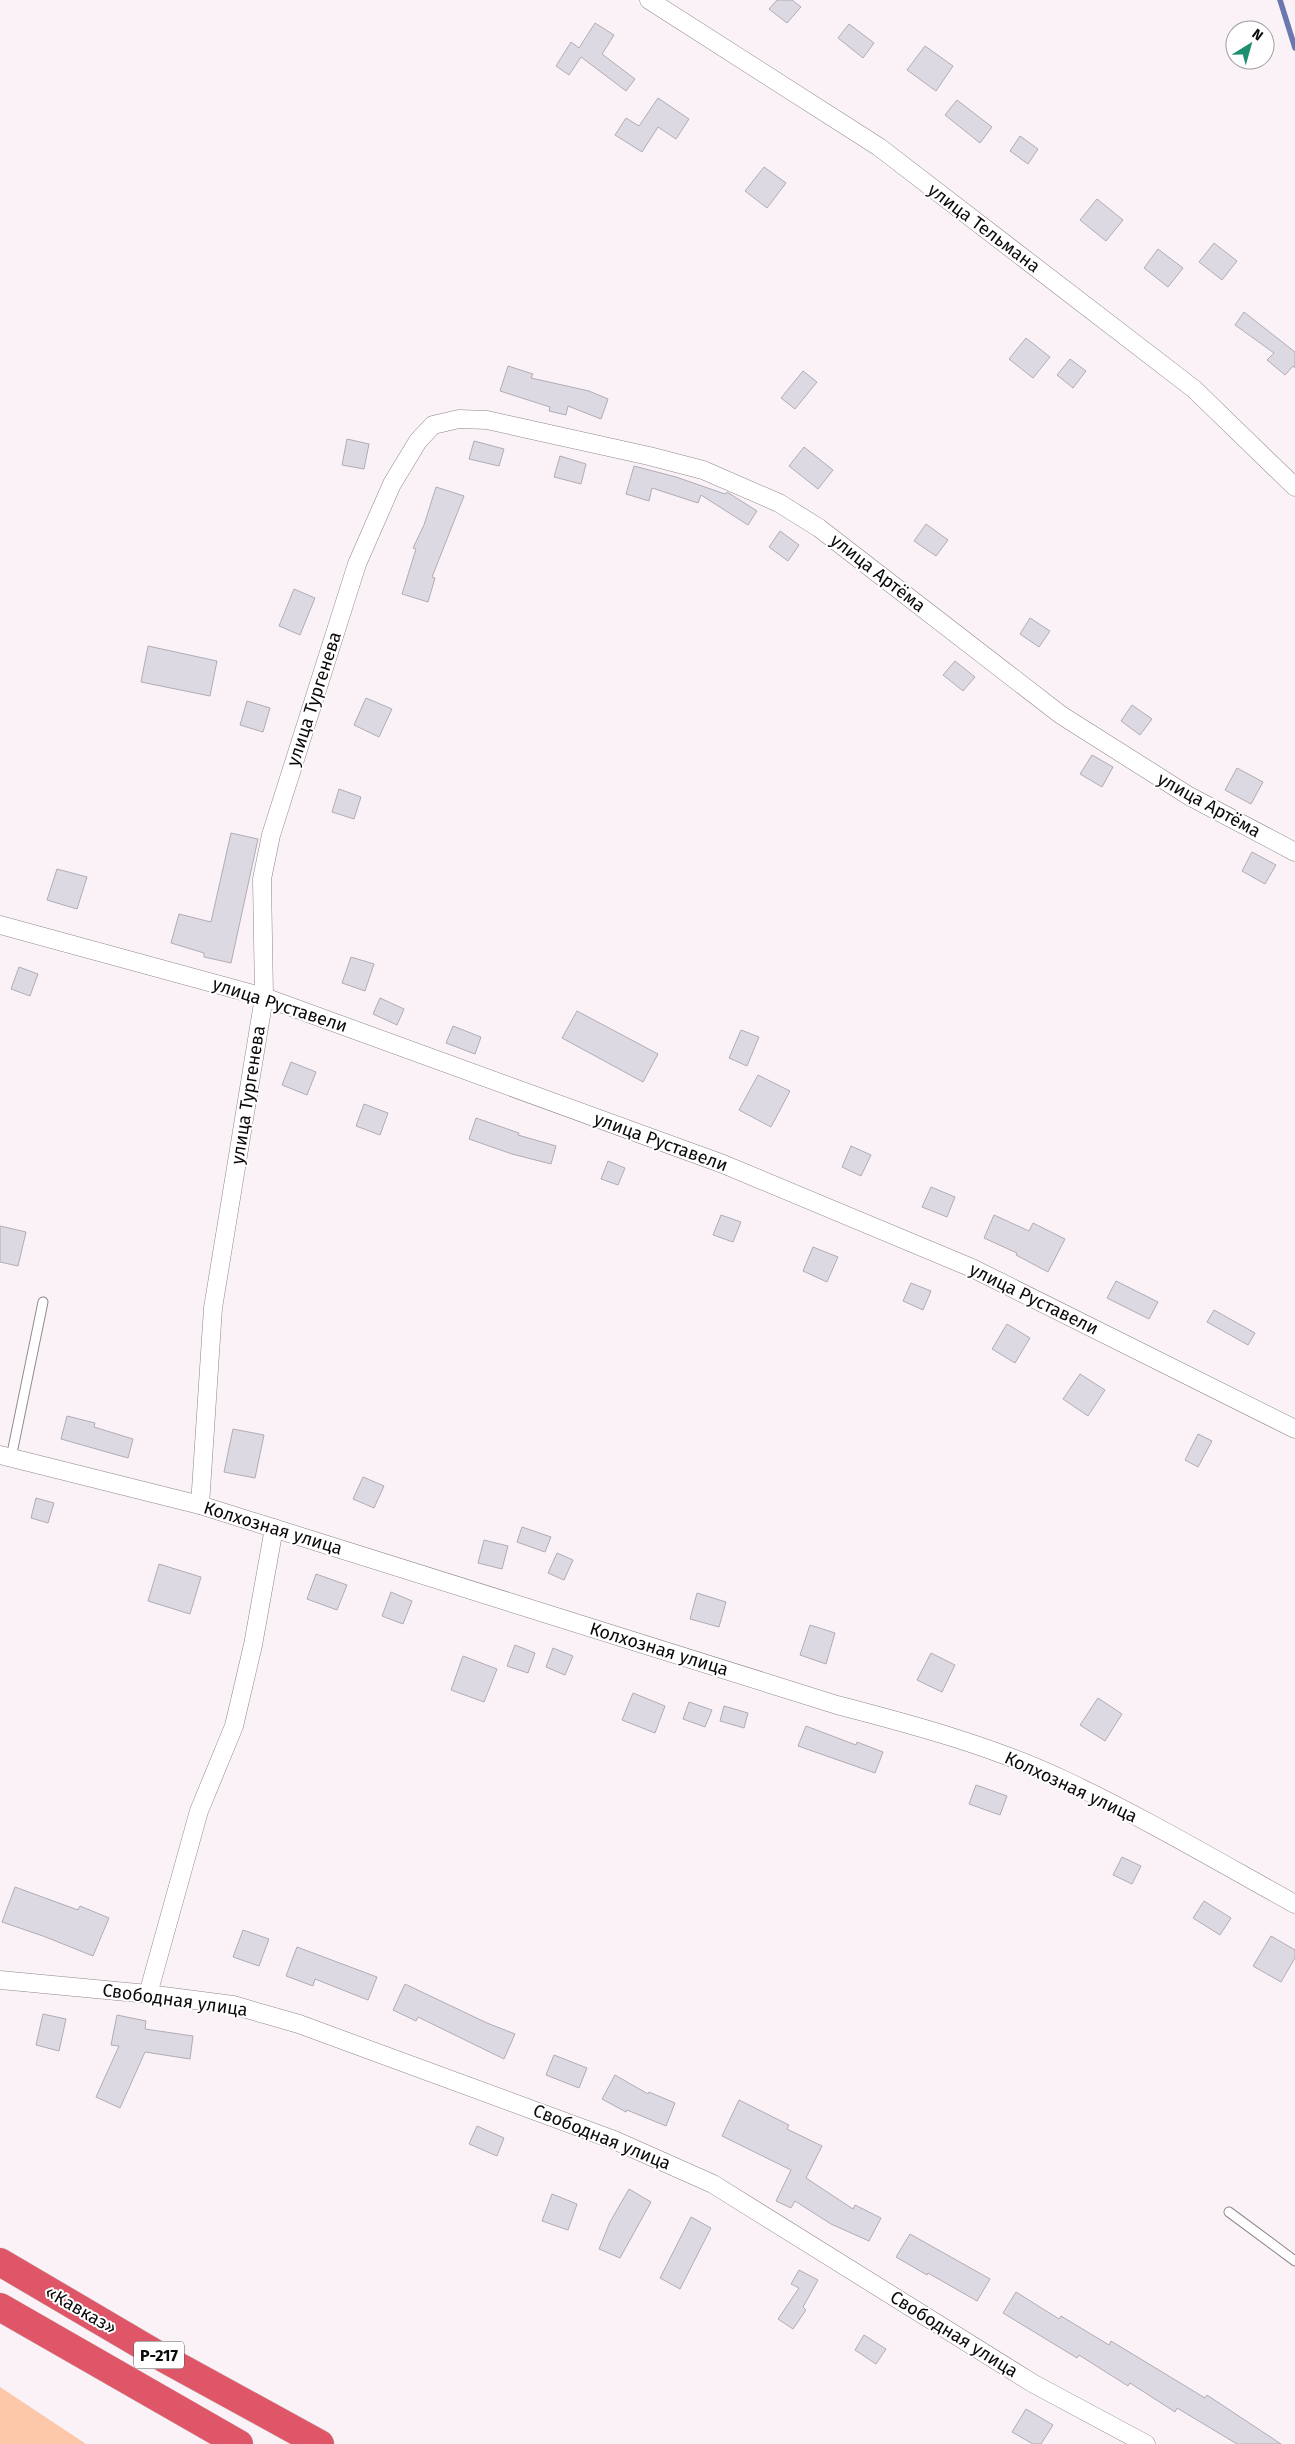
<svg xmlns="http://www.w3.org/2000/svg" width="1295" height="2444" font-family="'Fira Sans',sans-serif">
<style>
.green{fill:#fdc7a9}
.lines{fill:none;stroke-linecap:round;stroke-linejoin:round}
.stream{stroke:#6b78af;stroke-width:5.5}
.building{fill:#ddd9e2;stroke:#b0acb5}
.lane-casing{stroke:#8f868c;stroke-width:11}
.street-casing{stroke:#8f868c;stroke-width:19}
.highway-casing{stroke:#d3d3d3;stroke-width:29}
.lane{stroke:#fff;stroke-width:9}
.street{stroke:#fff;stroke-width:18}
.highway{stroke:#df5668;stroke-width:28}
.labels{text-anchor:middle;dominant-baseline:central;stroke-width:4;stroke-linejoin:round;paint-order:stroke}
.shield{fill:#fff;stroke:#565455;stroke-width:1}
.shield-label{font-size:16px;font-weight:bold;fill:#0d0a0c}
.street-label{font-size:18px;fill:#0d0a0c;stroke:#fff}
</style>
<rect width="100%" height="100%" fill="#fbf2f7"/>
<!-- green -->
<polygon class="green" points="0,2387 86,2444 0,2444"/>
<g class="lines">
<!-- stream -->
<polyline class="stream" points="1280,0 1295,48"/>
</g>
<!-- building -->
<g class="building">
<polygon points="777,0 792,0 801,7 787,23 769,9"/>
<polygon points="595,23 614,35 602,54 635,79 626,91 581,57 569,75 556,66 571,42 579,48"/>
<polygon points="849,24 874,43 863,58 838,38"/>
<polygon points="925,46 953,66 936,91 907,70"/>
<polygon points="658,98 689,119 676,139 658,127 642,152 615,135 626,118 639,126"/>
<polygon points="957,100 992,127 980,143 945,115"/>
<polygon points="1020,136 1038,149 1028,164 1010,151"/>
<polygon points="764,167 786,183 767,208 745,191"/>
<polygon points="1097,199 1123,220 1106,241 1080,220"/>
<polygon points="1214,243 1237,261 1222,280 1199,262"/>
<polygon points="1158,249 1183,268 1168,287 1144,268"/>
<polygon points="1244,312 1295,352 1295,368 1293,366 1285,375 1267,360 1274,353 1235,325"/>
<polygon points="1026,338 1050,357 1033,378 1009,359"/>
<polygon points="1070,359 1086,371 1073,388 1057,375"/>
<polygon points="508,366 533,374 531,378 589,391 608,399 601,419 568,406 566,415 549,411 550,407 500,391"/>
<polygon points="803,371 817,382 795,409 781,398"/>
<polygon points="347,439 369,444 364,469 342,465"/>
<polygon points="474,441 504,449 499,466 469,459"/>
<polygon points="804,447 833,470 818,489 789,466"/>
<polygon points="560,456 586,464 581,484 554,477"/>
<polygon points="634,466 676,477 725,494 727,492 757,511 748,525 701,495 698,503 652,488 649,501 626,494"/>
<polygon points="436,487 464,496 432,577 435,578 428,602 402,594 416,549 413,548 424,525"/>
<polygon points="926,524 948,540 936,556 914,541"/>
<polygon points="780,531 799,545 788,561 769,547"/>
<polygon points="294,589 315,598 300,635 279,626"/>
<polygon points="1030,618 1050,631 1039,647 1020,634"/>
<polygon points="148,646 217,661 210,696 141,682"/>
<polygon points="955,661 975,677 963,691 943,675"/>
<polygon points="366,698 392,709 379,737 354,725"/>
<polygon points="247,701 270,708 263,732 240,725"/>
<polygon points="1132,705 1152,719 1140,735 1121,721"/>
<polygon points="1092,755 1113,767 1102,787 1080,774"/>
<polygon points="1237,768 1263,782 1251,804 1225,790"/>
<polygon points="339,789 361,797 354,819 332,812"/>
<polygon points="231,833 258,839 231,963 204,957 204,953 171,943 179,914 211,922"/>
<polygon points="1252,852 1276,865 1265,884 1242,871"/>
<polygon points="57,869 87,877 77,909 47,900"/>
<polygon points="351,957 374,964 365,991 342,983"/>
<polygon points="19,967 38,974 30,996 11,989"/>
<polygon points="380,998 404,1009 397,1025 373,1014"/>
<polygon points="577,1011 658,1054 643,1082 562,1038"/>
<polygon points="453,1026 481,1037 475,1054 446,1043"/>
<polygon points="741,1030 759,1037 747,1066 729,1058"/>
<polygon points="291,1062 316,1072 307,1095 282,1085"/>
<polygon points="758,1075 790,1091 771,1127 739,1110"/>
<polygon points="364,1104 388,1113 380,1135 356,1126"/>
<polygon points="476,1118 519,1133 518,1135 556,1146 551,1164 512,1154 469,1139"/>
<polygon points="851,1146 871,1155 861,1176 842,1167"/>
<polygon points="608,1161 625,1168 618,1185 601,1179"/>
<polygon points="931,1187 955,1197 947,1217 922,1207"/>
<polygon points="721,1215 741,1222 733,1242 713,1235"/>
<polygon points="994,1215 1029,1231 1033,1223 1065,1239 1048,1272 1016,1255 1017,1253 984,1238"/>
<polygon points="0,1226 26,1232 18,1266 0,1262"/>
<polygon points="813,1247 838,1257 827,1282 803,1271"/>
<polygon points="1116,1281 1158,1302 1149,1319 1107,1298"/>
<polygon points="911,1283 931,1291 923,1310 903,1301"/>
<polygon points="1214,1310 1255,1333 1248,1345 1207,1322"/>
<polygon points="1007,1324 1030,1338 1015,1363 992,1349"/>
<polygon points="1080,1374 1105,1390 1088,1416 1063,1399"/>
<polygon points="67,1416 95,1423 94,1427 133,1439 128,1458 61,1439"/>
<polygon points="233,1429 264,1435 255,1478 224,1472"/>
<polygon points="1198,1434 1212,1441 1198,1467 1185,1460"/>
<polygon points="363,1477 384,1486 374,1508 353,1499"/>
<polygon points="36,1498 54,1503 48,1523 31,1518"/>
<polygon points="522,1527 551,1537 545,1552 517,1542"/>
<polygon points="484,1540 508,1546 502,1569 478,1563"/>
<polygon points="557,1553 573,1560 564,1580 548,1573"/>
<polygon points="159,1564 201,1577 190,1614 148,1601"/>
<polygon points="316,1574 347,1585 337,1610 307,1599"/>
<polygon points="391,1592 412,1601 403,1624 382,1616"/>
<polygon points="697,1593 726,1602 719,1627 690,1619"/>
<polygon points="810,1625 835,1633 826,1664 800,1655"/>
<polygon points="515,1645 535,1653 528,1673 507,1666"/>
<polygon points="553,1648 573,1656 565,1675 546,1667"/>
<polygon points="931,1653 955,1665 942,1692 917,1680"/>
<polygon points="463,1656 497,1669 484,1702 451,1690"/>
<polygon points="633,1693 665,1706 655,1733 622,1720"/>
<polygon points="1098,1698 1122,1714 1105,1741 1080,1725"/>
<polygon points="689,1702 712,1710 705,1727 683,1719"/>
<polygon points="724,1706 748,1713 744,1728 720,1721"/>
<polygon points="806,1726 856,1745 857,1742 883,1752 875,1773 798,1746"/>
<polygon points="976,1785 1007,1796 1000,1815 969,1804"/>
<polygon points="1122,1857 1141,1866 1132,1884 1113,1875"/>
<polygon points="15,1887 78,1910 80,1906 109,1918 93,1956 43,1936 2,1922"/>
<polygon points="1204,1901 1231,1918 1220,1935 1193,1918"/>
<polygon points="243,1930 269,1939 259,1966 233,1957"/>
<polygon points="1271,1936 1295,1950 1295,1958 1281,1982 1253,1966"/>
<polygon points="297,1947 377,1977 368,2000 315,1979 313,1986 286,1976"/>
<polygon points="405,1984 487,2023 515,2034 504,2059 418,2017 416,2021 393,2010"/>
<polygon points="43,2014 66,2019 59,2051 36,2045"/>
<polygon points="117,2015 146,2021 145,2029 193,2036 190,2059 145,2052 120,2108 96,2097 119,2046 111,2045"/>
<polygon points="554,2055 587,2068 579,2088 546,2075"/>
<polygon points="615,2075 648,2094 649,2092 675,2103 666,2126 627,2110 626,2112 602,2099"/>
<polygon points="739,2100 789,2125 787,2129 822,2146 806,2178 853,2209 855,2205 881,2218 869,2241 831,2224 795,2201 791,2208 776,2201 791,2170 722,2136"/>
<polygon points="477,2126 504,2138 497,2156 469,2144"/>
<polygon points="629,2189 651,2202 620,2258 599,2249 610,2222"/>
<polygon points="552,2194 577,2204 568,2230 542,2221"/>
<polygon points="691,2217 711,2228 680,2289 660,2278"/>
<polygon points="910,2234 990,2279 977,2301 928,2273 927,2275 896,2257"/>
<polygon points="799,2270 818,2280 803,2307 806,2310 793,2329 778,2319 799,2288 791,2284"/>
<polygon points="1016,2292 1059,2319 1061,2316 1109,2345 1111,2341 1205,2398 1207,2395 1281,2444 1237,2444 1177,2408 1175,2412 1130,2383 1128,2386 1079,2355 1077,2358 1003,2313"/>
<polygon points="864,2335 886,2349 876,2364 855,2350"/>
<polygon points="1026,2409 1053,2425 1041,2444 1033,2444 1012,2432"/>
</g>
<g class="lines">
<!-- lane casing -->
<g class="lane-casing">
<g id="lane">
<polyline points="11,1458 43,1302"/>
<polyline points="1229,2212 1295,2261"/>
</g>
</g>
<!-- street casing -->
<g class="street-casing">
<g id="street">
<polyline points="649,0 879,147 1194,389 1295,487"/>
<polyline points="0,925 264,997 723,1164 972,1268 1295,1429"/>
<path d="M0,1455L200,1505L837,1705C914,1725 992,1746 1064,1780C1143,1817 1219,1862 1295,1904"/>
<polyline points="200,1505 213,1308 264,997 262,879 271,835 357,564 392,484 418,441 433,425 459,419 487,420 649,456 703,470 779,503 819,528 1061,715 1189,796 1295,852"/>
<polyline points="0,1980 148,1994 233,2005 299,2024 614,2140 713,2184 1034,2384 1146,2444"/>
<polyline points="148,1994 199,1811 234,1726 253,1645 274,1528"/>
</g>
</g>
<!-- highway casing -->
<g class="highway-casing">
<g id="highway">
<polyline points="0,2262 165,2359 320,2444"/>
<polyline points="0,2307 239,2444"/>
</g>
</g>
<!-- lane -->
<use href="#lane" class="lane"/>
<!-- street -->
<use href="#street" class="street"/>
<!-- highway -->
<use href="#highway" class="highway"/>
</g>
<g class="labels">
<!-- shield labels -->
<rect class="shield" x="134" y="2341.5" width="50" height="27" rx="4"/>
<g class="shield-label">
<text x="159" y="2355">Р-217</text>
</g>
<!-- street labels -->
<g class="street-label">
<text transform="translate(984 228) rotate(37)">улица Тельмана</text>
<text transform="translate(878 573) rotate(38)">улица Артёма</text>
<text transform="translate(314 699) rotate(-72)">улица Тургенева</text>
<text transform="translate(1209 805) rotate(29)">улица Артёма</text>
<text transform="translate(280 1005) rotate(18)">улица Руставели</text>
<text transform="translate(248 1095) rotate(-81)">улица Тургенева</text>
<text transform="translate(661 1142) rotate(20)">улица Руставели</text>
<text transform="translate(1034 1299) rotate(26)">улица Руставели</text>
<text transform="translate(273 1528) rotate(17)">Колхозная улица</text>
<text transform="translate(659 1649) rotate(17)">Колхозная улица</text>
<text transform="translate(1071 1787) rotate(25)">Колхозная улица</text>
<text transform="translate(175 2000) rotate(8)">Свободная улица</text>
<text transform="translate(602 2137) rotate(22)">Свободная улица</text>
<text transform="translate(81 2310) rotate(30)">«Кавказ»</text>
<text transform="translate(954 2334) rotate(32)">Свободная улица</text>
</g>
</g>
<!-- north arrow -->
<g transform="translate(1250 45) rotate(37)"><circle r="24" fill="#ffffff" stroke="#9e9d9e"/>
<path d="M0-4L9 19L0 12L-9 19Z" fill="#208f70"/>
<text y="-8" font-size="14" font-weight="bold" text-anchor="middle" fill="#0d0a0c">N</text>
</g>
</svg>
